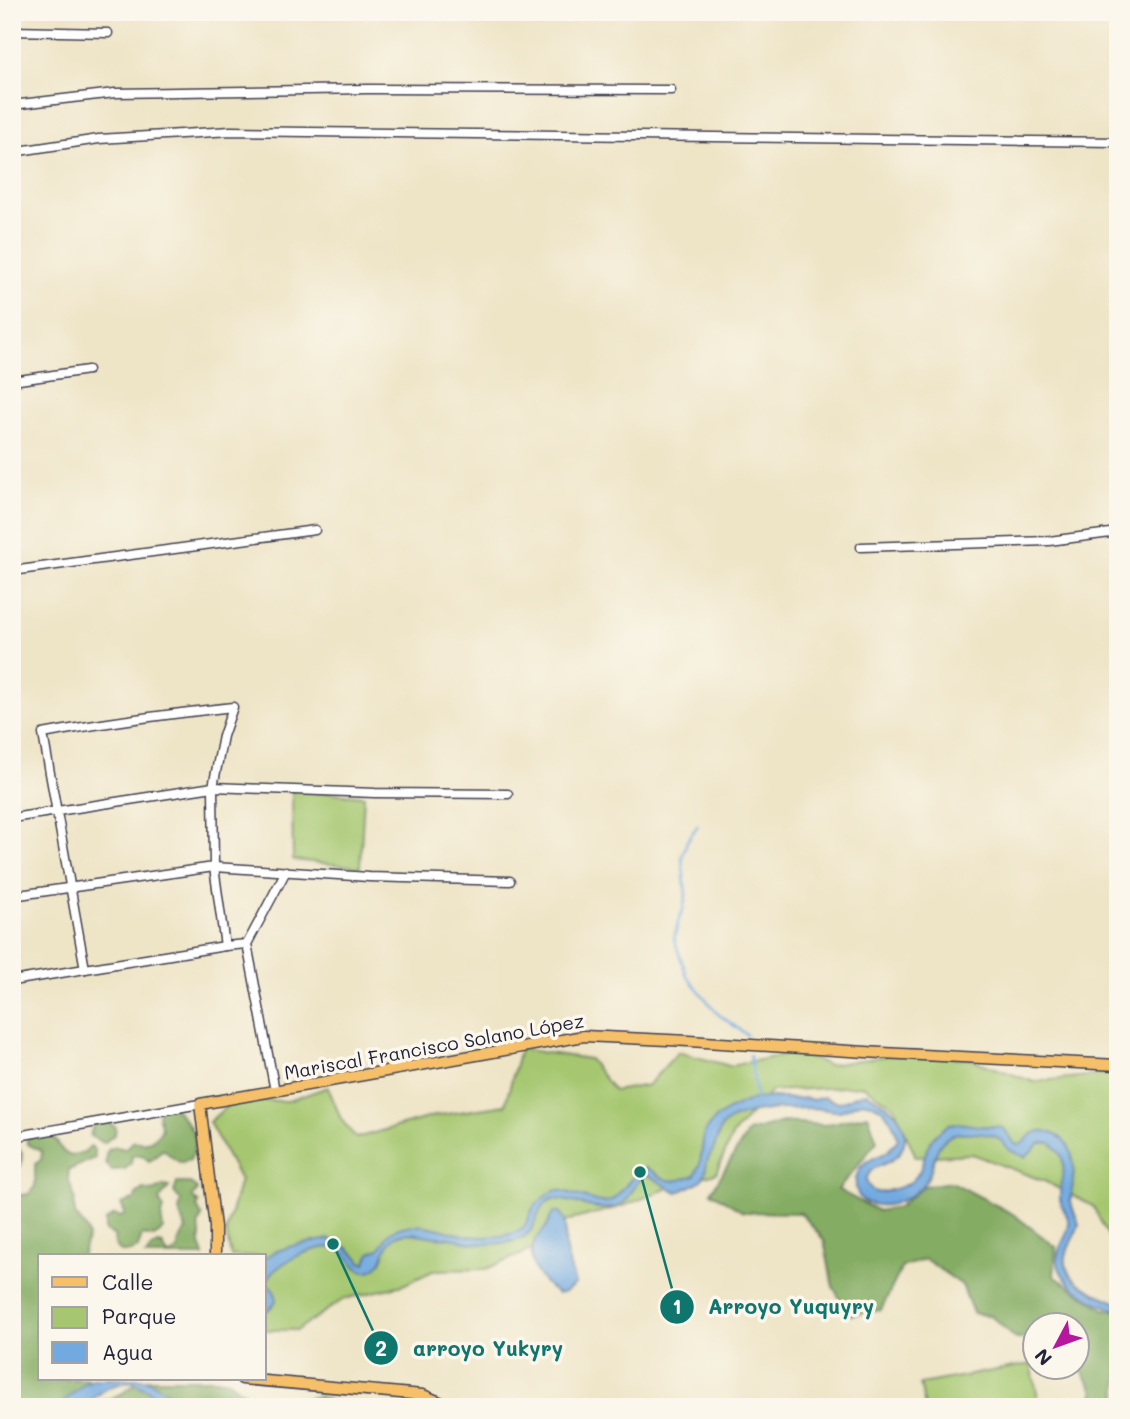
<svg xmlns="http://www.w3.org/2000/svg" width="1130" height="1419" font-family="Mali,sans-serif">
<style>
.green{fill:#a6c770;stroke:#647456;stroke-width:2}
.forest{fill:#84ac62;stroke:#53674e;stroke-width:2}
.water{fill:#71a9e0;stroke:#4a668e;stroke-width:2}
.lines{fill:none;stroke-linecap:round;stroke-linejoin:round}
.stream{stroke:#71a9e0;stroke-width:2.5}
.minor-casing{stroke:#413f50;stroke-width:11}
.major-casing{stroke:#413f50;stroke-width:13}
.minor{stroke:#fff;stroke-width:8}
.major{stroke:#f6c06b;stroke-width:10}
.labels{text-anchor:middle;dominant-baseline:central;stroke-width:7;stroke-linejoin:round;paint-order:stroke}
.street-label{font-size:19px;fill:#22223b;stroke:#fbf7ec}
.leader{fill:none;stroke:#0f766e;stroke-width:2.5}
.callout-dot{fill:#0f766e;stroke:#fbf7ec;stroke-width:2.5}
.mark-label{font-size:21px;text-anchor:middle;font-weight:bold;fill:#fff}
.callout-label{font-size:21px;text-anchor:middle;font-weight:bold;fill:#0f766e;stroke:#fbf7ec;stroke-width:7;stroke-linejoin:round;paint-order:stroke}
</style>
<rect width="100%" height="100%" fill="#fbf7ec"/>
<filter id="ink" filterUnits="userSpaceOnUse"><feTurbulence type="fractalNoise" baseFrequency=".0143" numOctaves="2"/><feDisplacementMap in="SourceGraphic" scale="14" xChannelSelector="R" yChannelSelector="G"/><feConvolveMatrix kernelMatrix="1 2 1 2 8 2 1 2 1" color-interpolation-filters="sRGB"/></filter>
<filter id="wash" filterUnits="userSpaceOnUse"><feTurbulence type="fractalNoise" baseFrequency=".00686" numOctaves="4" result="noise"/><feDisplacementMap in="SourceGraphic" scale="28" xChannelSelector="R" yChannelSelector="G"/><feGaussianBlur stdDeviation="1.57" result="paint"/><feColorMatrix in="noise" values="0 0 0 0 0 0 0 0 0 0 0 0 0 0 0 0 0 1.4 0 .05"/><feComposite in="paint" operator="in"/></filter>
<g filter="url(#wash)">
<rect width="100%" height="100%" fill="#eee4c6"/>
<!-- green -->
<g class="green">
<polygon points="292,789 364,796 360,867 293,860"/>
<polygon points="520,1049 589,1059 614,1091 648,1085 678,1052 730,1066 794,1053 829,1065 912,1052 970,1059 1034,1082 1105,1074 1118,1077 1118,1256 1093,1206 1044,1181 972,1154 916,1157 894,1106 863,1086 771,1091 733,1134 716,1173 673,1186 624,1206 567,1221 536,1248 486,1269 435,1270 403,1285 344,1299 297,1330 264,1330 264,1256 231,1256 226,1231 240,1180 209,1122 234,1100 288,1101 328,1087 341,1119 356,1138 434,1116 505,1105"/>
<polygon points="1031,1364 1040,1407 925,1407 920,1384"/>
</g>
<!-- forest -->
<g class="forest">
<path d="M171,1104C186,1122 204,1134 190,1160L181,1163L173,1158L163,1149L153,1159L149,1161L142,1155H132L131,1163L125,1169L112,1170L106,1164V1154L109,1149L117,1147L125,1149L134,1141C147,1145 155,1141 162,1129L158,1115L161,1105Z"/>
<polygon points="868,1115 877,1141 838,1190 878,1211 899,1207 924,1186 952,1182 1013,1214 1056,1247 1054,1276 1104,1309 1118,1311 1118,1407 1092,1407 1094,1390 1078,1365 1078,1324 1036,1324 1035,1339 1016,1339 991,1316 973,1313 962,1285 925,1259 902,1267 881,1310 850,1315 833,1287 824,1240 801,1213 743,1212 711,1192 748,1132 783,1122 824,1125"/>
<polygon points="103,1119 116,1127 115,1134 104,1143 90,1136 93,1125"/>
<path d="M38,1134C42,1134 46,1134 50,1136C60,1140 58,1152 71,1156L84,1152L91,1146L94,1150L95,1158L69,1170L68,1179L75,1198L74,1205L75,1214L86,1229L88,1236L82,1256H40V1379H89L88,1386L68,1404L53,1407H12V1196L29,1194L35,1186V1164L41,1160L42,1152C37,1147 31,1148 27,1143V1138Z"/>
<polygon points="12,1140 22,1153 21,1166 13,1168"/>
<path d="M177,1183H190L196,1187L197,1191L192,1197L199,1204L197,1207L202,1216L198,1226C202,1233 199,1237 200,1244C201,1249 204,1251 204,1256H145L151,1249L158,1244L163,1245L167,1254L171,1255L178,1249V1244L186,1229L179,1211L181,1201L174,1192Z"/>
<polygon points="163,1186 169,1187 159,1200 164,1209 161,1215 163,1229 160,1233 154,1237 142,1235 138,1248 129,1252 121,1252 115,1244 114,1235 105,1231 105,1221 114,1215 122,1217 125,1213 121,1204 135,1199 136,1194 143,1189 153,1191"/>
<polygon points="142,1379 217,1379 228,1381 263,1407 95,1407 97,1404 123,1393"/>
<polygon points="319,1396 343,1407 299,1407 307,1398"/>
</g>
<!-- water -->
<g class="water">
<path d="M866,1093C882,1101 904,1113 905,1135C905,1142 903,1149 898,1155C886,1168 871,1162 866,1181C871,1191 876,1195 887,1191C896,1188 905,1187 912,1181C928,1167 920,1147 940,1131C943,1129 946,1126 949,1124C959,1121 971,1126 981,1126C1005,1127 1001,1123 1015,1144L1020,1145C1027,1141 1029,1134 1037,1132C1043,1129 1052,1132 1058,1136C1073,1144 1075,1165 1073,1180C1073,1188 1070,1196 1071,1202C1073,1210 1076,1217 1079,1224C1076,1235 1068,1245 1066,1256C1062,1283 1099,1294 1118,1303V1310C1096,1304 1053,1282 1058,1254C1060,1244 1069,1234 1069,1223C1068,1215 1063,1210 1061,1203C1059,1198 1060,1192 1061,1187C1064,1167 1067,1157 1051,1143H1040L1025,1157C1018,1154 1011,1152 1006,1147C1003,1144 1002,1141 999,1139C992,1133 960,1131 952,1135C935,1142 935,1161 929,1175C922,1191 903,1203 886,1205C876,1206 863,1204 858,1194C853,1183 857,1166 868,1161C874,1157 881,1156 887,1152C891,1148 894,1144 898,1139C894,1123 887,1109 870,1103C859,1099 850,1109 839,1111C831,1112 821,1108 812,1108C787,1109 750,1108 727,1122C718,1128 718,1140 713,1150C712,1153 709,1156 708,1159C705,1166 707,1173 702,1179C696,1185 685,1189 678,1192C666,1188 658,1179 647,1175C631,1183 633,1197 622,1204C602,1217 574,1198 552,1199C530,1211 542,1233 514,1241C502,1244 484,1245 471,1243C464,1242 457,1239 450,1238C445,1237 439,1238 434,1237C423,1236 414,1231 402,1234C380,1239 389,1268 368,1271C353,1273 351,1254 339,1249C322,1241 270,1264 267,1283C280,1296 280,1302 264,1313V1259L274,1252L292,1246L329,1239L341,1243L357,1256L361,1262L366,1263C368,1258 368,1253 374,1251C375,1250 377,1250 379,1249C384,1245 385,1236 391,1232C414,1216 446,1233 470,1236C483,1238 501,1237 513,1233C527,1230 527,1220 532,1210C535,1204 550,1192 557,1190C572,1192 587,1200 602,1202C619,1204 627,1176 645,1168C652,1170 655,1173 661,1177C672,1184 683,1179 695,1175L700,1163L704,1133L714,1120L726,1111L742,1103L755,1099L773,1097L794,1099L806,1098L813,1100L824,1097C847,1109 846,1095 866,1093Z"/>
<path d="M554,1212H560C569,1225 563,1236 566,1250C568,1262 572,1272 575,1284L565,1292L558,1294C542,1283 524,1262 535,1241C538,1235 543,1232 546,1227C549,1222 550,1217 554,1212Z"/>
<polygon points="93,1379 146,1379 173,1395 193,1404 227,1407 179,1407 131,1381 112,1386 103,1391 82,1407 58,1407 84,1384"/>
</g>
<g class="lines">
<!-- stream -->
<g class="stream">
<polyline points="698,825 687,841 682,857 686,896 683,910 679,919 674,939 687,976 718,1014 747,1035"/>
<polyline points="750,1055 757,1100"/>
</g>
</g>
</g>
<g filter="url(#ink)">
<g class="lines">
<!-- minor casing -->
<g class="minor-casing">
<g id="minor">
<polyline points="12,31 108,33"/>
<polyline points="12,105 115,93 179,92 368,89 671,90"/>
<polyline points="12,152 99,139 231,131 1118,142"/>
<polyline points="12,381 88,370"/>
<polyline points="861,547 1049,541 1118,532"/>
<polyline points="12,571 315,530"/>
<polyline points="12,818 213,787 375,793 508,794"/>
<polyline points="12,896 214,867 369,877 510,881"/>
<path d="M85,969L43,734C106,722 169,714 233,707L223,736L213,787L214,867L225,946"/>
<polyline points="12,981 225,946 247,944"/>
<polyline points="275,1091 247,944 286,871"/>
<polyline points="12,1137 200,1104"/>
</g>
</g>
<!-- major casing -->
<g class="major-casing">
<g id="major">
<polyline points="215,1256 215,1227 200,1104 584,1036 689,1041 882,1053 1118,1065"/>
<polyline points="242,1379 423,1395 452,1407"/>
</g>
</g>
<!-- minor -->
<use href="#minor" class="minor"/>
<!-- major -->
<use href="#major" class="major"/>
</g>
</g>
<g class="labels">
<!-- street labels -->
<g class="street-label">
<text transform="translate(434 1046) rotate(-10)">Mariscal Francisco Solano López</text>
</g>
</g>
<!-- callouts -->
<path class="leader" d="M640 1172L677 1307M333 1244L381 1348"/>
<g class="callout-dot">
<circle cx="640" cy="1172" r="7"/>
<circle cx="333" cy="1244" r="7"/>
<circle cx="677" cy="1307" r="18"/>
<circle cx="381" cy="1348" r="18"/>
</g>
<g class="mark-label">
<text x="677" y="1314">1</text>
<text x="381" y="1356">2</text>
</g>
<g class="callout-label">
<text x="791" y="1314">Arroyo Yuquyry</text>
<text x="488" y="1356">arroyo Yukyry</text>
</g>
<!-- margin -->
<rect width="1130" height="1419" fill="none" stroke="#fbf7ec" stroke-width="42"/>
<!-- legend -->
<rect x="38" y="1254" width="228" height="126" fill="#fbf7ec" stroke="#a4a2a5" stroke-width="2"/>
<rect x="52" y="1277" width="35" height="10" fill="#f6c06b" stroke="#a4a2a5" stroke-width="2"/>
<text x="102" y="1290" font-size="21" fill="#22223b">Calle</text>
<rect x="52" y="1307" width="35" height="21" fill="#a6c770" stroke="#a4a2a5" stroke-width="2"/>
<text x="102" y="1324" font-size="21" fill="#22223b">Parque</text>
<rect x="52" y="1342" width="35" height="21" fill="#71a9e0" stroke="#a4a2a5" stroke-width="2"/>
<text x="102" y="1360" font-size="21" fill="#22223b">Agua</text>
<!-- north arrow -->
<g transform="translate(1056 1346) rotate(229)"><circle r="33" fill="#fbf7ec" stroke="#a4a2a5" stroke-width="2"/>
<path d="M0-5L12 26L0 18L-12 26Z" fill="#b5179e"/>
<text y="-10" font-size="19" font-weight="bold" text-anchor="middle" fill="#22223b">N</text>
</g>
</svg>
